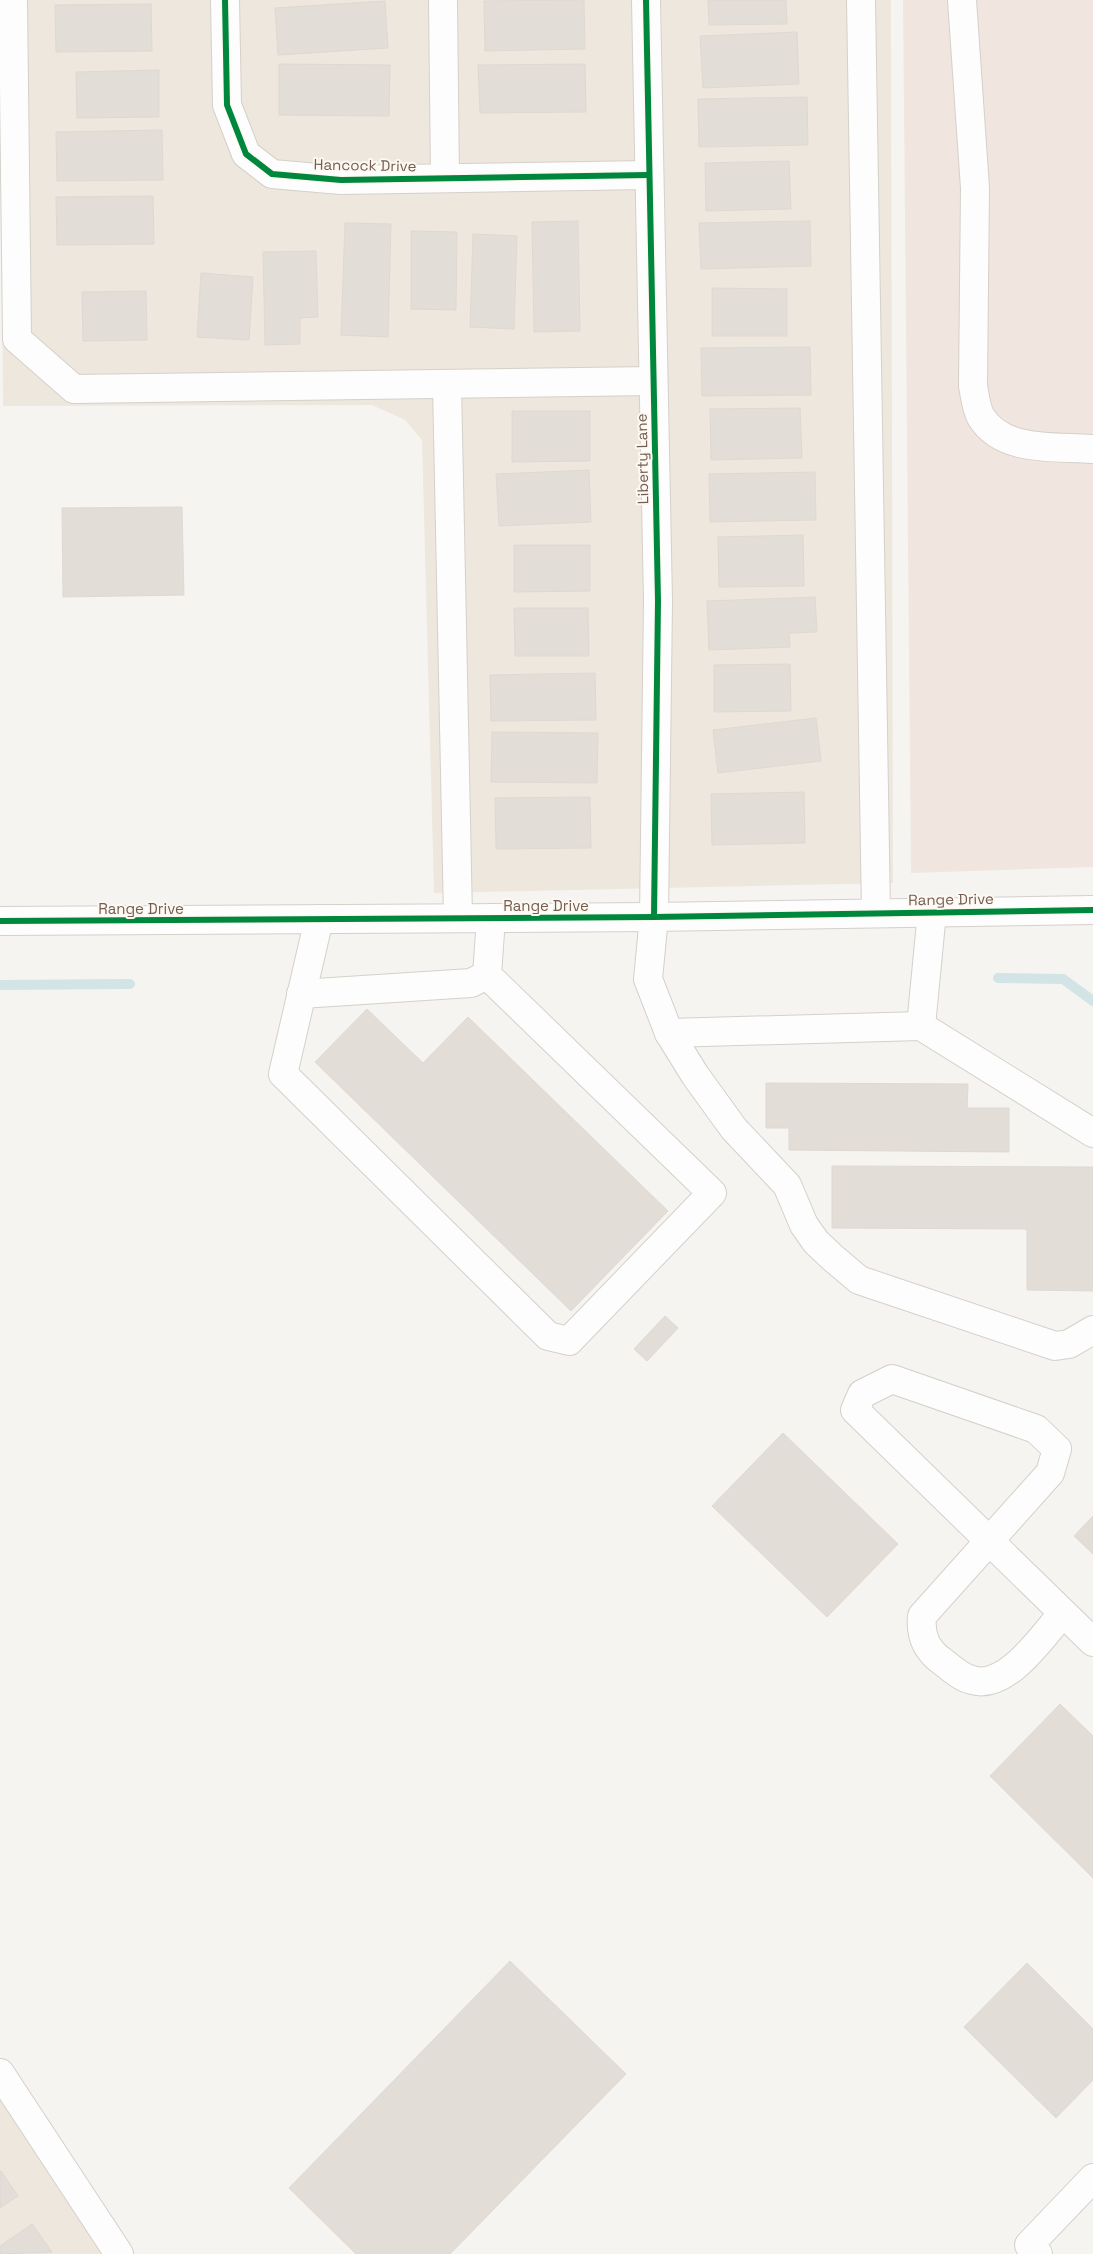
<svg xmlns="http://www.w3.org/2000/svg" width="1093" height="2254" font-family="'Space Grotesk',sans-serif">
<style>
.residential{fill:#eee7de}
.commercial{fill:#f0e5df}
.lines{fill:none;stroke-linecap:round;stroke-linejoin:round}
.stream{stroke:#d2e4e6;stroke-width:10}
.building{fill:#e3ddd7;stroke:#dfd8d2}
.minor-casing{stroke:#d4d0ca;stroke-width:30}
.minor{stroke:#fefdfd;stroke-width:28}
.cycleway-casing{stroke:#fdf9f2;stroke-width:9}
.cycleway{stroke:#00873e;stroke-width:6}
.labels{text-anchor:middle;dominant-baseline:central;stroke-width:4;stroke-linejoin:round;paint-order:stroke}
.street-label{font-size:15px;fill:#735e51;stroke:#fdf9f2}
</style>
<rect width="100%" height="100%" fill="#f6f4f0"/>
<!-- residential -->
<g class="residential">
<polygon points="0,0 891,0 893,883 434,893 422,440 405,420 372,405 3,406"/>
<polygon points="0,2058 129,2254 0,2254"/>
</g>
<!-- commercial -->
<polygon class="commercial" points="903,0 1093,0 1093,867 911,873"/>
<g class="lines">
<!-- stream -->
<g class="stream">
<polyline points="998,978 1063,979 1093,1001"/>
<polyline points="0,985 130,984"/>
</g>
</g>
<!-- building -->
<g class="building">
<polygon points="584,0 585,49 485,51 484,1"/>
<polygon points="708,0 786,0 787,24 709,25"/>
<polygon points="385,1 388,48 278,55 275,8"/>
<polygon points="151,4 152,51 56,52 55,5"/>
<polygon points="797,32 799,84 703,88 700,36"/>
<polygon points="279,64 390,65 389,116 279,115"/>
<polygon points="585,64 586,112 480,113 478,65"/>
<polygon points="159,70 159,117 77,118 76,72"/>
<polygon points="807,97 808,145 699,147 698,99"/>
<polygon points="162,130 163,180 57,181 56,132"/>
<polygon points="789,161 791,209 706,211 705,163"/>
<polygon points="153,196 154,244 57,245 56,197"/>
<polygon points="578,221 580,331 534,332 532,222"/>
<polygon points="810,221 811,266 701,269 699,223"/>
<polygon points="345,223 391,224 388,337 341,335"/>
<polygon points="411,231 457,232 456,310 411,309"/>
<polygon points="473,234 517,236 514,329 470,327"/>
<polygon points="316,251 318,317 300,318 300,344 265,345 263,252"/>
<polygon points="201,273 253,277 249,340 197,337"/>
<polygon points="712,288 787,289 787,336 712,336"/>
<polygon points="146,291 147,340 83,341 82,292"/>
<polygon points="810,347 811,395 702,396 701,348"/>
<polygon points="800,408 802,458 711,460 710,409"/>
<polygon points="512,411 590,411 590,461 512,462"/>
<polygon points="589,470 591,522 499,526 496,474"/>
<polygon points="815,472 816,520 710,522 709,474"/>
<polygon points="182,507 184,595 63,597 62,508"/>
<polygon points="803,535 804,586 719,587 718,537"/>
<polygon points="514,545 590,545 590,591 514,592"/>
<polygon points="815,597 817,632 789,633 790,647 709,650 707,601"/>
<polygon points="514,608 588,608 589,656 515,656"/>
<polygon points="790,664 791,711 714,712 714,665"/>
<polygon points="595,673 596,720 491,721 490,675"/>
<polygon points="816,718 821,761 718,773 713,730"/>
<polygon points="492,732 598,733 597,783 491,782"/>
<polygon points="804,792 805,843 712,845 711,794"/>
<polygon points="590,797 591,848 496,849 495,798"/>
<polygon points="367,1009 423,1063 468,1017 668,1211 571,1311 315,1062"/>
<polygon points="766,1083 968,1084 967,1108 1009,1108 1009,1152 789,1150 789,1128 766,1128"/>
<polygon points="832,1166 1093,1167 1093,1291 1027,1290 1027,1229 832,1228"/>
<polygon points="665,1316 678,1328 647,1361 634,1349"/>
<polygon points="783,1433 898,1544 827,1617 712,1506"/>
<polygon points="1093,1516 1093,1554 1074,1536"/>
<polygon points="1060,1704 1093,1736 1093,1878 990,1776"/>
<polygon points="510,1961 626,2074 450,2254 356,2254 289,2188"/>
<polygon points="1027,1963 1093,2029 1093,2080 1056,2118 964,2027"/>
<polygon points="1,2171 18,2196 0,2208 0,2172"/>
<polygon points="32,2224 52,2252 0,2254 0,2246"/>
</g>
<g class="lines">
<!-- minor casing -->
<g class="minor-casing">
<g id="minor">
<polyline points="13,0 17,339 74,389 653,381"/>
<polyline points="225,0 227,105 246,154 272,174 341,180 648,175"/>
<polyline points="443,0 445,178"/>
<polyline points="646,0 658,601 654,917 648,979 669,1033 695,1075 734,1129 787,1185 804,1225 816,1242 833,1258 859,1280 1055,1346 1069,1344 1093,1330"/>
<polyline points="861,0 876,913"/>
<path d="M962,0L975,188L973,386C975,395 976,409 981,417C1003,453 1056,446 1093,449"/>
<polyline points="447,384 458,918"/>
<polyline points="932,912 921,1026 1093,1133"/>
<polyline points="319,919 283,1074 548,1336 569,1341 712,1193 487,975 491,918"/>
<polyline points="0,921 654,917 1093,910"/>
<polyline points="301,994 471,983 487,975"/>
<polyline points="669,1033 921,1026"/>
<path d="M1063,1613C1043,1635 1007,1691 972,1680C962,1678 951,1668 943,1662C926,1650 920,1636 922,1616L1050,1473L1057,1449L1036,1429L892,1379L862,1394L855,1410L1093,1642"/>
<polyline points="0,2073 119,2254"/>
<polyline points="1038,2254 1029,2245 1093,2178"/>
</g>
</g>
<!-- minor -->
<use href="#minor" class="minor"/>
<!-- cycleway casing -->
<g class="cycleway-casing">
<g id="cycleway">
<polyline points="225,0 227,105 246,154 272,174 341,180 648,175"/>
<polyline points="646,0 658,601 654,917"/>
<polyline points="0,921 654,917 1093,910"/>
</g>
</g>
<!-- cycleway -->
<use href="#cycleway" class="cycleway"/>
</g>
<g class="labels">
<!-- street labels -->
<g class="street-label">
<text transform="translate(365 165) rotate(1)">Hancock Drive</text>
<text transform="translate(642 459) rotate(-91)">Liberty Lane</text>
<text transform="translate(951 899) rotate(-1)">Range Drive</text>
<text x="546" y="905">Range Drive</text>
<text x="141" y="908">Range Drive</text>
</g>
</g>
</svg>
